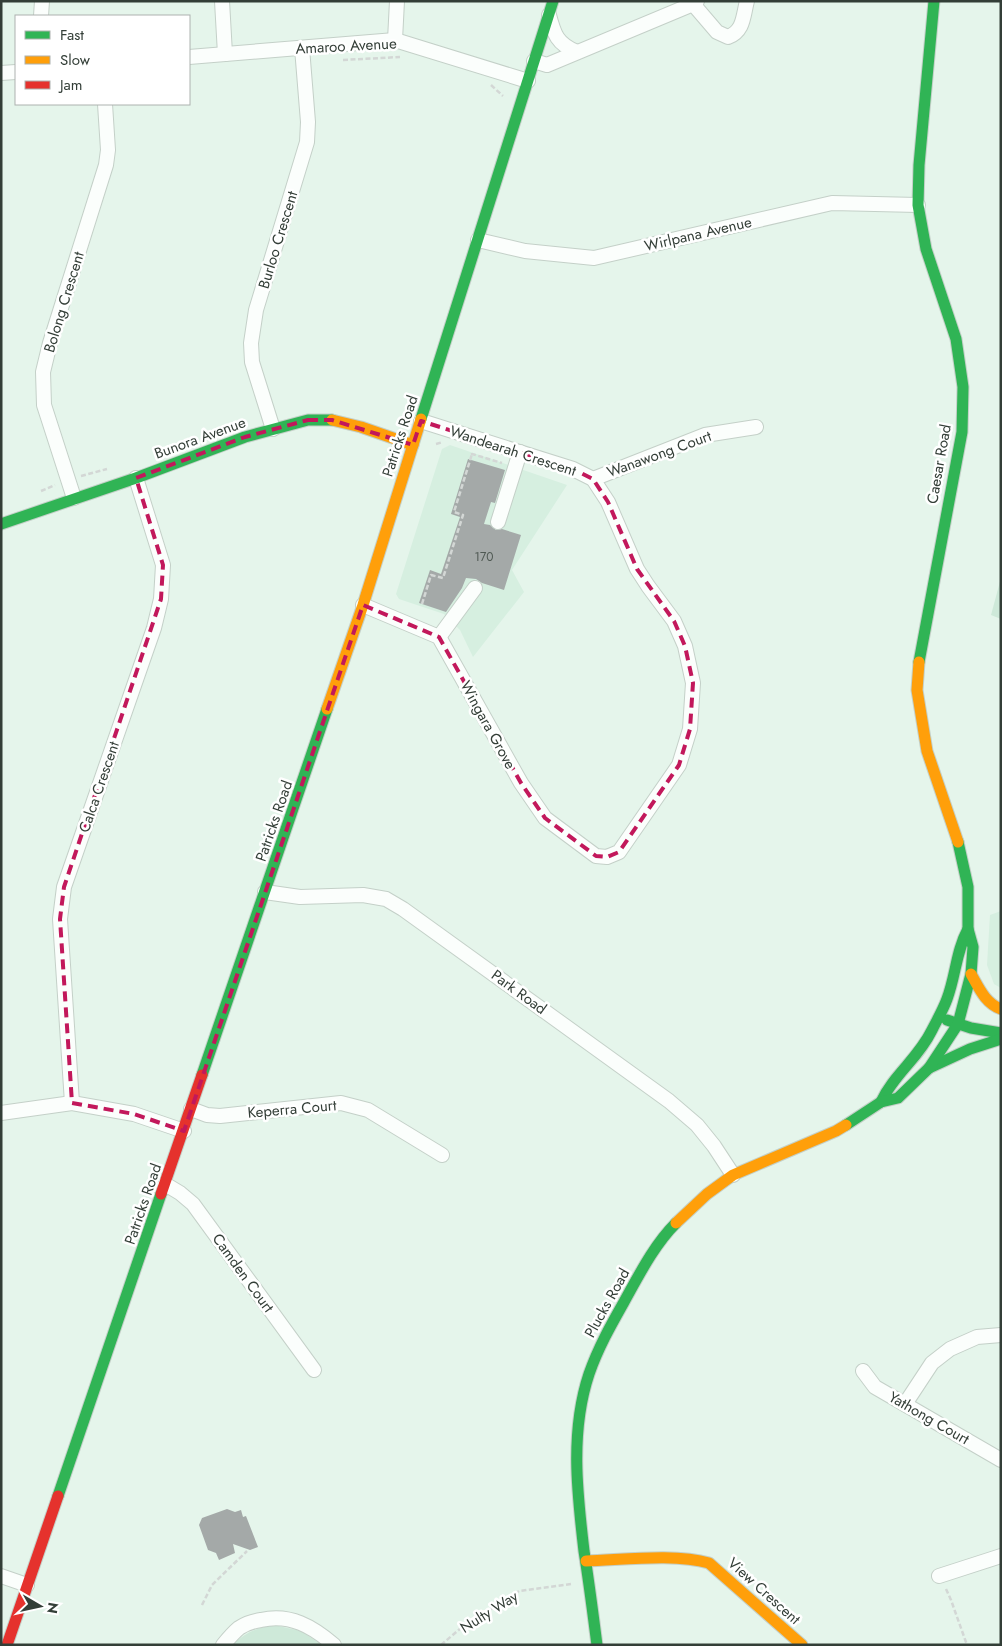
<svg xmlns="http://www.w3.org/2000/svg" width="1002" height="1646" font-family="Jost,sans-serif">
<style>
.built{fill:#d6efe0}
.green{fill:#cee9d9}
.building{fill:#a4a9a8}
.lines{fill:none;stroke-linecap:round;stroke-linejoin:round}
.street-casing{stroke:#c4d0c8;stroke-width:16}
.fast-casing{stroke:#c4d0c8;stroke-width:13}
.slow-casing{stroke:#c4d0c8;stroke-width:13}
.jam-casing{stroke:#c4d0c8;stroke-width:13}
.path{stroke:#d3d7d5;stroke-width:2.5;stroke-dasharray:5 2.5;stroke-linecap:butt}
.street{stroke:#fbfefc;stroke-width:14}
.fast{stroke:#30b455;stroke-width:11}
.slow{stroke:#ff9f0a;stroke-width:11}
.jam{stroke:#e5322d;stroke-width:11}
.marked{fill:none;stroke:#c2185b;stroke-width:4;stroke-dasharray:10 6;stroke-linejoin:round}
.labels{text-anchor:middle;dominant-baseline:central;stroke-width:5;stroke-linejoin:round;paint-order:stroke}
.number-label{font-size:12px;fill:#4f5953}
.street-label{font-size:15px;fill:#333e37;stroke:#fff}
</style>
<rect width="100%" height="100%" fill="#e5f5eb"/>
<!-- built -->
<g class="built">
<polygon points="450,445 567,485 512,570 524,592 473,657 460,630 444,614 399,599 396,594 442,449"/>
<polygon points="1001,911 1001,988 994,984 987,965 990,915"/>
</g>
<!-- green -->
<g class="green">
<polygon points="1001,578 1001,619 991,615"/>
<path d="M274,1625L301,1631L322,1645H233C245,1632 257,1628 274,1625Z"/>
</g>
<!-- building -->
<g class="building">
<polygon points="468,459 505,470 495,503 491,502 484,524 490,525 496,530 502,529 521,535 504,590 482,583 476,579 466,578 462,588 446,612 419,603 430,570 441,574 460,517 451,514"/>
<polygon points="227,1509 235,1512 241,1510 243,1517 246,1516 258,1547 250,1550 233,1544 235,1553 219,1560 216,1553 208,1550 199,1525 202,1518"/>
</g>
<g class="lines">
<!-- street casing -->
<g class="street-casing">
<g id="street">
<polyline points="222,1 225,54"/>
<path d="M693,4L717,32L728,37C744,31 743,16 747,1"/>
<path d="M549,15C554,34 557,44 577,52"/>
<polyline points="41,16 42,1"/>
<polyline points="395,40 397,1"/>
<polyline points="189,57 395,40 528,81"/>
<polyline points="534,61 547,65 693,4 697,1"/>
<polyline points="1,73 16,72"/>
<polyline points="478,240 525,251 594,258 832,203 918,205"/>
<polyline points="273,429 252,362 251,343 256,310 307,142 308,122 302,48"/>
<polyline points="593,479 705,435 756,427"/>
<polyline points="74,498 44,405 43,372 50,343 106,165 108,150 105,104"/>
<polyline points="498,522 520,452"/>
<polyline points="363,605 439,637 521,783 545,818 596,856 607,857 619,852 679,765 690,729 693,683 685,646 674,621 648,586 637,569 608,502 593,479 573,469 421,421"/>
<polyline points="439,637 475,588"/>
<polyline points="265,892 300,897 363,895 386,899 403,909 669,1101 697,1125 714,1146 733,1175"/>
<polyline points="72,1103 60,919 64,887 154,628 161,599 163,565 136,478"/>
<polyline points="191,1109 207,1115 220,1116 341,1103 368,1110 442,1155"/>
<polyline points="1,1113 72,1103 134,1114 184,1131"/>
<polyline points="165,1184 180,1193 193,1204 314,1370"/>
<polyline points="863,1371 875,1387 1001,1460"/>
<polyline points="905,1404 932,1363 950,1349 977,1337 1001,1335"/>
<polyline points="1,1576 27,1585"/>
<polyline points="939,1576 1001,1556"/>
<path d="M223,1645C228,1639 233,1633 239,1628C245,1624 254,1621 261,1620C290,1613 313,1627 334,1645"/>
</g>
</g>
<!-- fast casing -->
<g class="fast-casing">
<g id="fast">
<polyline points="421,419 553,1"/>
<polyline points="1,524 136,478 245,437 308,420 332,420"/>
<polyline points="919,662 962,432 963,387 956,339 926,249 918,205 919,165 934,1"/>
<polyline points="947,1020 971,1028 1001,1033"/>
<polyline points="929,1068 970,1049 1001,1039"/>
<polyline points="202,1075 327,709"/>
<path d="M881,1102C894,1074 918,1059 932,1030C937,1020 943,1010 947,999C956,975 956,951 968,929"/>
<polyline points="846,1125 881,1102 898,1098 929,1068 958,1024 971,974 973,947 968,929 968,887 958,842"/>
<polyline points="58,1496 161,1194"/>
<path d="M597,1645C593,1614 589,1582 584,1551C577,1492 570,1431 589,1374C598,1348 611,1325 624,1302C639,1275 654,1245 676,1223"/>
</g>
</g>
<!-- slow casing -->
<g class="slow-casing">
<g id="slow">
<polyline points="332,420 361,427 413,445"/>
<polyline points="919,662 917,690 927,751 958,842"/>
<polyline points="327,709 363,605 421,419"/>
<path d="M971,974C979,988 985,1003 1001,1009"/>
<polyline points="676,1223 707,1194 733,1175 836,1131 846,1125"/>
<path d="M586,1561C622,1560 675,1553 709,1563L802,1645"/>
</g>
</g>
<!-- jam casing -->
<g class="jam-casing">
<g id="jam">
<polyline points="161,1194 202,1075"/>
<polyline points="7,1645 58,1496"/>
</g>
</g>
<!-- path -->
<g class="path">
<polyline points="343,60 400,57"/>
<polyline points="491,85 503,96"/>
<polyline points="436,444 443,442"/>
<polyline points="472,453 472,454 502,463"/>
<polyline points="81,476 107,469"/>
<polyline points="41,491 55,485"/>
<polyline points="422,604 431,575 443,578 463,515 454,512 472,454"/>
<polyline points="946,1589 951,1600 967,1645"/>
<polyline points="202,1605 212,1585 247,1551"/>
<polyline points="441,1645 461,1628 519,1591 571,1584"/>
</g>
<!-- street -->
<use href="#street" class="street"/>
<!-- fast -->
<use href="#fast" class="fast"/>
<!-- slow -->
<use href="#slow" class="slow"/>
<!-- jam -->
<use href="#jam" class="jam"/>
</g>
<!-- marked area -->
<path class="marked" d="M308,420H332L413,445L421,421L573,469L593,479L608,502L637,569L674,621L685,646L693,683L690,729L679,765L619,852L607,857L596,856L545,818L521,783L439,637L363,605L184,1131L134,1114L72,1103L60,919L64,887L161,599L163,565L136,478L245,437Z"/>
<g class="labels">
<!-- number labels -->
<g class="number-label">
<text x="484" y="557">170</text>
</g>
<!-- street labels -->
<g class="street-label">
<text transform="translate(346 46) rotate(-3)">Amaroo Avenue</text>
<text transform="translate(698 234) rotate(-13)">Wirlpana Avenue</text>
<text transform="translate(278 240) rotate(-73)">Burloo Crescent</text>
<text transform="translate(64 302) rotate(-73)">Bolong Crescent</text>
<text transform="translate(400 436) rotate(-72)">Patricks Road</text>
<text transform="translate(200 438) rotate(-20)">Bunora Avenue</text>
<text transform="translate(513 451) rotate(18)">Wandearah Crescent</text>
<text transform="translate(659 454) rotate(-20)">Wanawong Court</text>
<text transform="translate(939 464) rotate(-80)">Caesar Road</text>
<text transform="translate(488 725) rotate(61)">Wingara Grove</text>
<text transform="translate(99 787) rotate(-71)">Calca Crescent</text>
<text transform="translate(274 821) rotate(-71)">Patricks Road</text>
<text transform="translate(519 992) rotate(36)">Park Road</text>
<text transform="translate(292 1109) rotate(-5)">Keperra Court</text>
<text transform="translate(143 1204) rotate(-71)">Patricks Road</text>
<text transform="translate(243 1273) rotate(54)">Camden Court</text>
<text transform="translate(607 1303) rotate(-61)">Plucks Road</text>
<text transform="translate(929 1418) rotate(30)">Yathong Court</text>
<text transform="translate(764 1591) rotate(42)">View Crescent</text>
<text transform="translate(489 1612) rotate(-32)">Nulty Way</text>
</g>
</g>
<!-- border -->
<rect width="1002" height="1646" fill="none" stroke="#333e37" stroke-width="5"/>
<!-- legend -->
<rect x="15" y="15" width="175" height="90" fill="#ffffff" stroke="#adb2af"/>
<rect x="25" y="31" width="25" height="8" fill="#30b455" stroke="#adb2af"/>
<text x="60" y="40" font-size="15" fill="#333e37">Fast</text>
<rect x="25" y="56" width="25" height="8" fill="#ff9f0a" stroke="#adb2af"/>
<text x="60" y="65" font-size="15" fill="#333e37">Slow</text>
<rect x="25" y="81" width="25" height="8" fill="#e5322d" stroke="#adb2af"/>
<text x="60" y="90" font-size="15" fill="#333e37">Jam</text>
<!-- north arrow -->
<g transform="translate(40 1606) rotate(99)" stroke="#ffffff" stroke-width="4" paint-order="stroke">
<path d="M0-4L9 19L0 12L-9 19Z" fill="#333e37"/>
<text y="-8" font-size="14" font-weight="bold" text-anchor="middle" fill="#333e37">N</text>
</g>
</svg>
